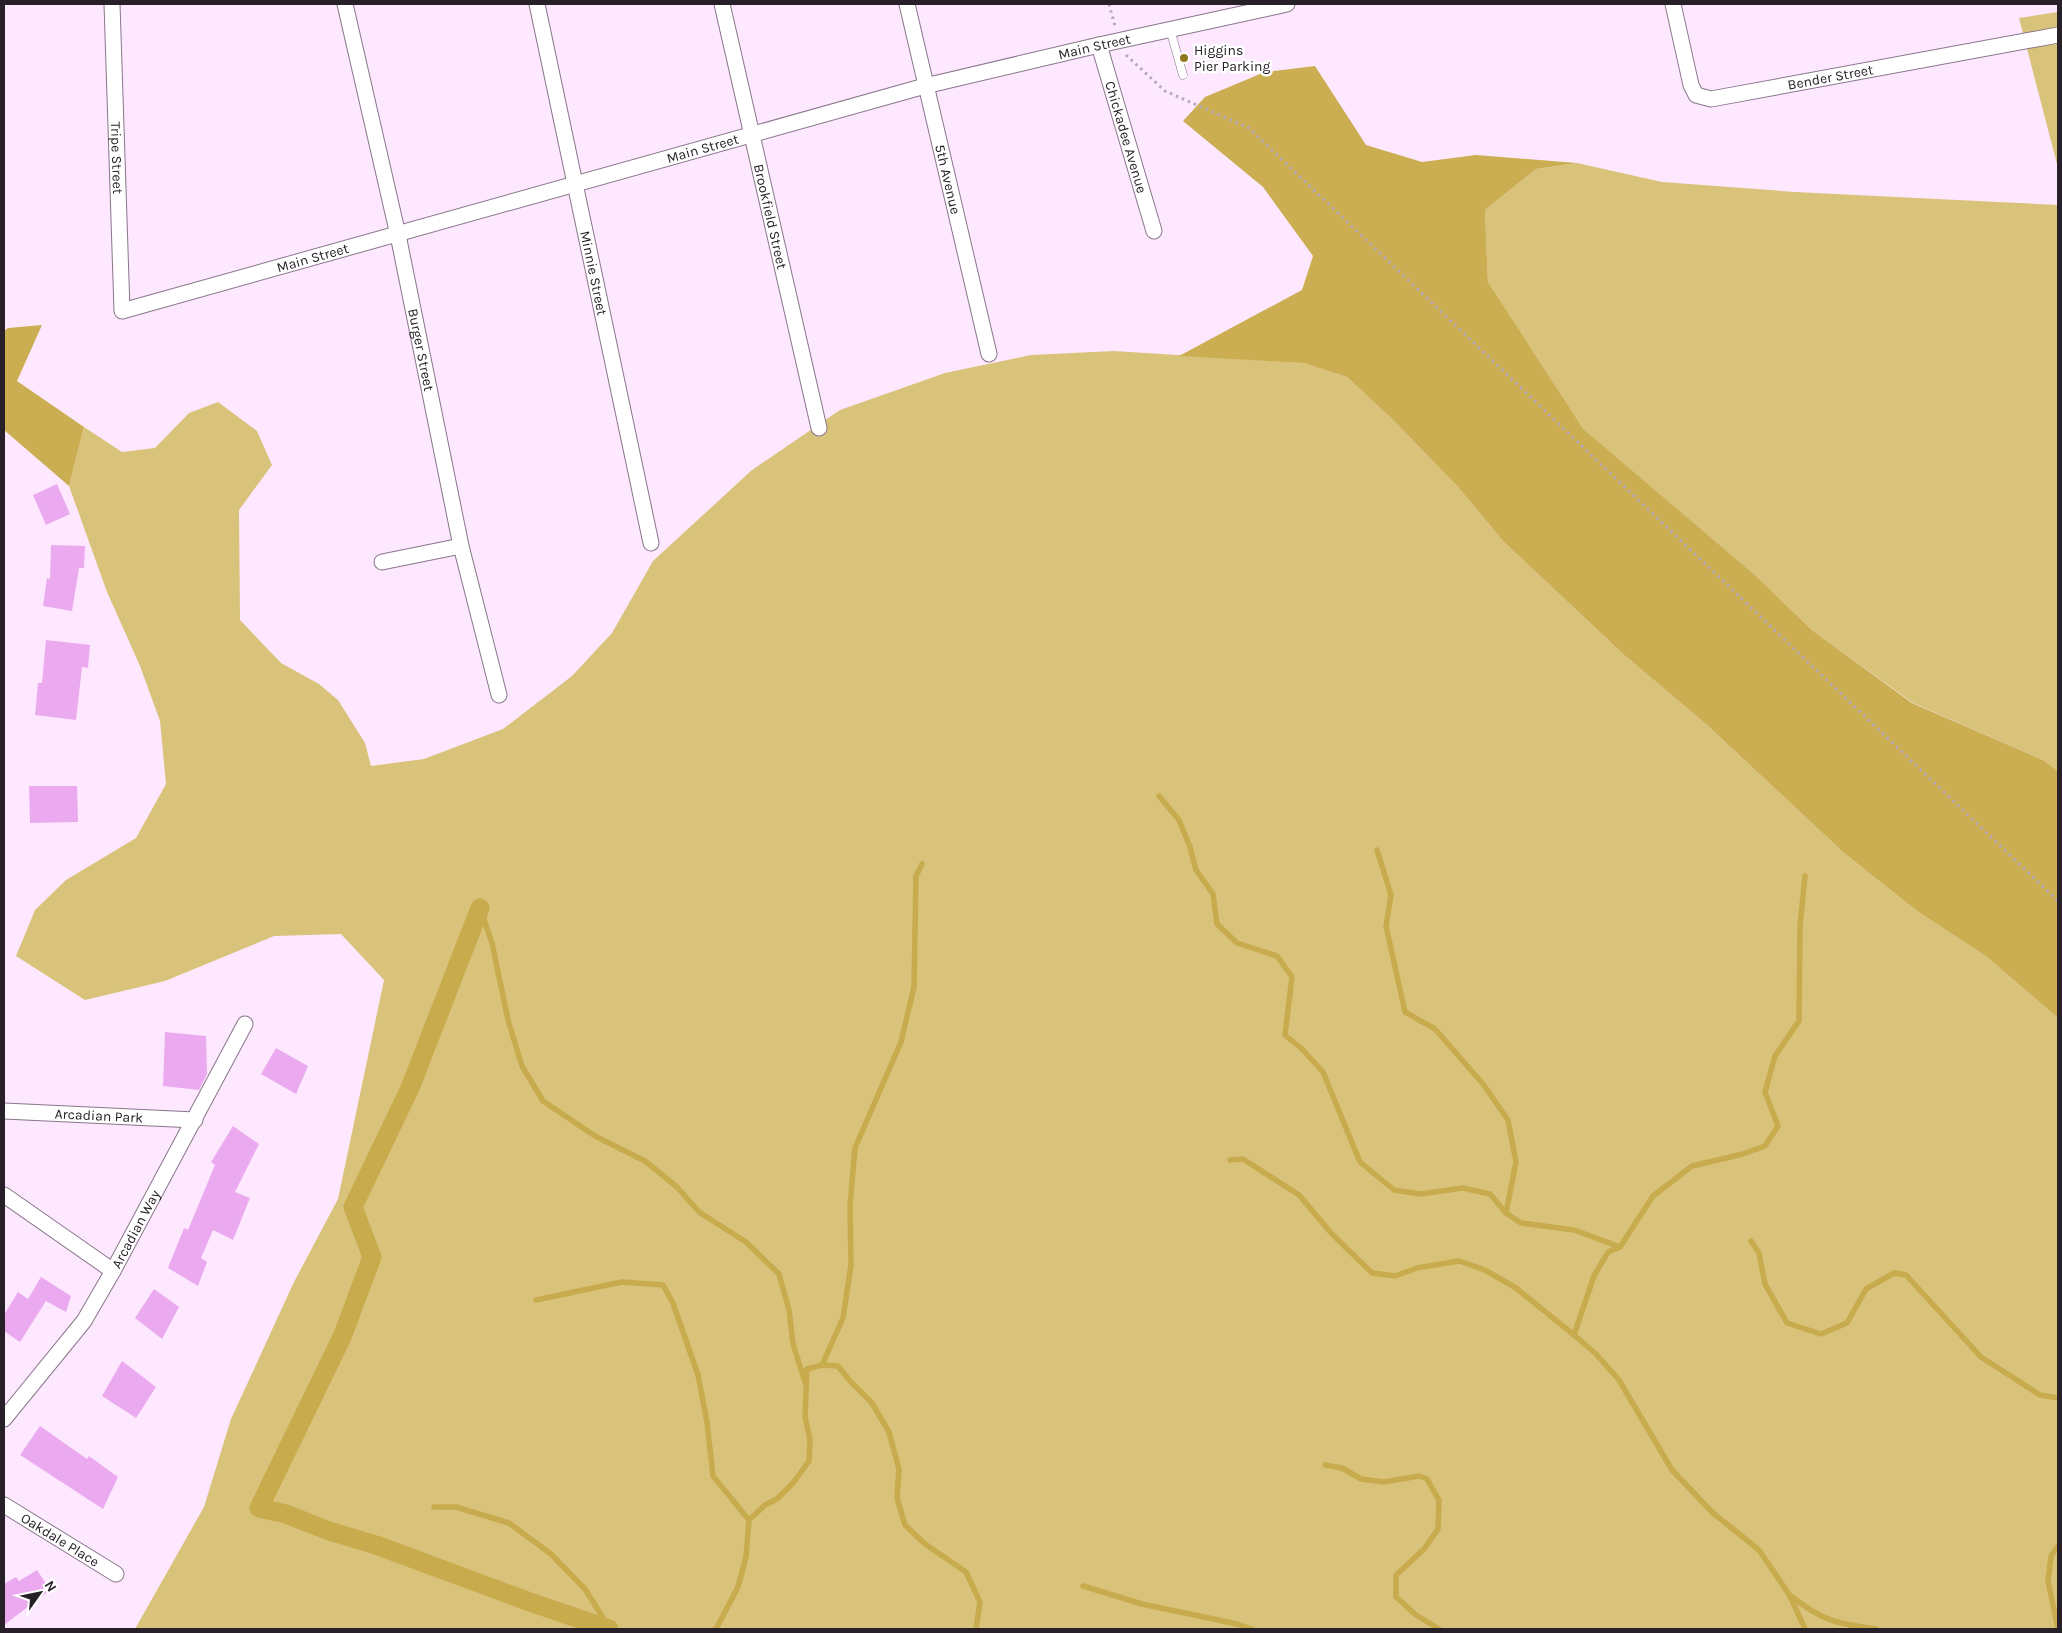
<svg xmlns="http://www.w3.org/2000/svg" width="2062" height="1633" font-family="Karla,sans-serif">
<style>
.green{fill:#d9c27a}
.forest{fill:#caae51}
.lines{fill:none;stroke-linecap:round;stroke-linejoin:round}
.stream{stroke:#c7ab4d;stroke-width:5.5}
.canal{stroke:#c7ab4d;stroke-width:19}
.building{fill:#ebaaef}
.service-casing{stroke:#89768a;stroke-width:9}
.minor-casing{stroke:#89768a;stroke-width:17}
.path{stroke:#b8a7b9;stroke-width:3;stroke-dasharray:2.5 4;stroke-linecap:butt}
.service{stroke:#fff;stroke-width:8}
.minor{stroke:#fff;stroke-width:15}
.poi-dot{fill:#91781e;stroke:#fff;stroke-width:2}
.labels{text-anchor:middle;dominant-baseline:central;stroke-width:5;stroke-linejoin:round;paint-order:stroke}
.street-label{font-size:14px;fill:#272028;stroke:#fff}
.poi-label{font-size:14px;fill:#272028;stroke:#fff;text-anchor:start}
</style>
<rect width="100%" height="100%" fill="#fde8ff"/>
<!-- green -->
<g class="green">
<polygon points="2058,12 2058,168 2019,18"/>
<polygon points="1577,163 1662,182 1795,192 2058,205 2058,771 2043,760 1913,703 1812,630 1755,575 1582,429 1488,282 1485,210 1536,169"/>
<polygon points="1114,351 1303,363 1347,377 1393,420 1458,487 1503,541 1623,654 1707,725 1844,853 1917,911 1987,957 2058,1018 2058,1629 135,1629 204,1507 231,1419 294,1282 338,1199 384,980 341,934 274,936 165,981 85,1000 16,956 35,910 66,880 136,838 166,784 160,721 140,666 107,592 69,486 84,427 122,452 155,448 189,413 218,402 257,431 272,465 239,510 240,620 281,663 319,684 338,700 365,743 371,766 424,759 503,729 572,676 612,633 653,561 752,470 840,410 945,373 1031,355"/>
</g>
<!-- forest -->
<g class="forest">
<polygon points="1315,66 1366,145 1422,162 1476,155 1577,163 1536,169 1485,210 1488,282 1583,429 1755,575 1812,630 1912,703 2043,760 2058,771 2058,1018 1987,957 1917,911 1844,853 1707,725 1623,654 1503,541 1458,487 1393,420 1347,377 1303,363 1179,356 1302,290 1313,256 1263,187 1183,121 1205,97 1265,72"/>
<polygon points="42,325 17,381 84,427 69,486 4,430 4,331 8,328"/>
</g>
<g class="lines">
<!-- stream -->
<g class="stream">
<polyline points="1159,796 1179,820 1190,847 1196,870 1213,894 1217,924 1237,943 1277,956 1292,977 1285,1035 1302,1049 1323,1072 1360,1162 1394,1190 1420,1194 1463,1188 1490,1194 1506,1213 1521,1223 1574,1230 1620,1247"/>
<polyline points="1377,850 1391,895 1386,926 1405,1012 1435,1029 1483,1084 1508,1120 1516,1162 1506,1213"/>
<polyline points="480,908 492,943 508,1020 522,1066 543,1101 595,1136 645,1161 677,1187 699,1212 746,1242 779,1274 789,1310 793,1344 805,1382"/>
<polyline points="1230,1160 1243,1159 1299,1195 1332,1234 1372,1273 1395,1276 1417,1268 1459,1261 1485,1270 1516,1288 1574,1335 1596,1354 1619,1380 1672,1470 1713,1513 1759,1550 1790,1596 1805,1629"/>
<polyline points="1751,1241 1759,1253 1765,1284 1787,1323 1821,1334 1847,1323 1866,1289 1894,1273 1906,1275 1981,1357 2040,1395 2058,1398"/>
<polyline points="536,1300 622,1282 663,1285 673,1303 698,1375 707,1422 713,1476 749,1520"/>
<polyline points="1574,1335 1594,1276 1608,1252 1620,1247 1653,1196 1692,1166 1743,1154 1765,1146 1778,1126 1765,1092 1775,1056 1799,1021 1800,926 1805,876"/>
<polyline points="822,1365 843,1318 851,1265 850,1206 855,1148 901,1042 914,987 916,876 922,864"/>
<polyline points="1325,1465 1342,1468 1361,1479 1384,1482 1419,1476 1427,1479 1439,1500 1438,1529 1424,1549 1396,1575 1396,1597 1416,1615 1439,1629"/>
<polyline points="434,1507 456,1507 509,1523 551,1554 585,1589 610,1629"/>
<polyline points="1083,1586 1142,1604 1237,1624 1251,1629"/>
<path d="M1792,1597C1823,1621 1838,1624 1876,1629"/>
<polyline points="716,1629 738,1587 746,1557 749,1520 765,1505 777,1499 793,1483 809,1461 810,1439 805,1417 807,1369 822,1365 838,1366 850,1381 872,1403 889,1432 899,1469 897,1498 905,1525 925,1544 966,1572 980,1602 976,1629"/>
<polyline points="2058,1629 2048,1581 2051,1556 2058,1546"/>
</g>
<!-- canal -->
<polyline class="canal" points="480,908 410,1088 353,1207 372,1257 342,1337 259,1508 286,1514 329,1531 376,1545 527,1601 609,1629"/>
</g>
<!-- building -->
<g class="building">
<polygon points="57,484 70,514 46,525 33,495"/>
<polygon points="51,545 85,546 84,568 79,568 72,611 43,606 47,578 50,579"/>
<polygon points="46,640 90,645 88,668 82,667 76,720 35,715 38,683 42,683"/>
<polygon points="29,786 77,786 78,822 30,823"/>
<polygon points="165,1032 206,1036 207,1074 199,1090 163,1086"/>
<polygon points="276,1048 308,1066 296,1094 261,1074"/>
<polygon points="233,1126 259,1144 235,1192 250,1198 233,1240 213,1230 201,1258 207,1262 198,1286 168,1268 184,1228 188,1230 215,1165 211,1162"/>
<polygon points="41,1277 71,1296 66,1312 46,1301 20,1342 4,1331 4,1315 18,1292 28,1299"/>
<polygon points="154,1289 179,1307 162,1339 135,1318"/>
<polygon points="122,1361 156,1387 136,1418 102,1396"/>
<polygon points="40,1426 87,1459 89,1456 118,1477 103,1509 20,1455"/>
<polygon points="37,1570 50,1590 4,1625 4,1584 16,1577 19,1581"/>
</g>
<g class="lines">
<!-- service casing -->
<g class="service-casing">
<polyline id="service" points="1170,29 1183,75"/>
</g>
<!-- minor casing -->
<g class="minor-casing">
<g id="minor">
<path id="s1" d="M112,4L122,311L925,86L1099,45L1287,4"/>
<path id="s2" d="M345,4L398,235L461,546L499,695"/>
<path id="s3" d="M537,4L651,543"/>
<path id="s4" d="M722,4L819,428"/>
<path id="s5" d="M907,4L989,354"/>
<path id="s6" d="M1673,4L1691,85L1696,95L1711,99L2058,35"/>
<path id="s7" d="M1099,45L1154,231"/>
<polyline points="382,562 461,546"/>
<path id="s8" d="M4,1111L195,1120"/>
<polyline points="4,1195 113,1271"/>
<path id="s9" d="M4,1419L84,1321L113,1271L245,1024"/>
<path id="s10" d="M4,1505L116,1574"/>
</g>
</g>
<!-- path -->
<g class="path">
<polyline points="1109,4 1115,26"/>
<polyline points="1126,55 1165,91 1249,128 2058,901"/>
</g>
<!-- service -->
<use href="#service" class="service"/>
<!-- minor -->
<use href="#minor" class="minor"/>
</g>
<!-- markers -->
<circle class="poi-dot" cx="1184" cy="58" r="5"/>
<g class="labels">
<!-- street labels -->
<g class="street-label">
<text stroke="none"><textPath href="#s1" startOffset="1315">Main Street</textPath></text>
<text stroke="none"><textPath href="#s6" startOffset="231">Bender Street</textPath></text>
<text stroke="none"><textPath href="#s7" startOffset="96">Chickadee Avenue</textPath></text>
<text stroke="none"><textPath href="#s1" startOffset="910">Main Street</textPath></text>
<text stroke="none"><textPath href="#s1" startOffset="154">Tripe Street</textPath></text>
<text stroke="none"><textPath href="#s5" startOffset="180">5th Avenue</textPath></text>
<text stroke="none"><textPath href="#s4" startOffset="218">Brookfield Street</textPath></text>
<text stroke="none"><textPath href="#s1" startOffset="505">Main Street</textPath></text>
<text stroke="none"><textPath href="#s3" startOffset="275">Minnie Street</textPath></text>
<text stroke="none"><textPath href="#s2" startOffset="354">Burger Street</textPath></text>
<text stroke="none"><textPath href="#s8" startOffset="95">Arcadian Park</textPath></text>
<text stroke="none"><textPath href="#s9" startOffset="232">Arcadian Way</textPath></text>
<text stroke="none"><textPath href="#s10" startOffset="66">Oakdale Place</textPath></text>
</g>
<!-- poi labels -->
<g class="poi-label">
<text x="1194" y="50">Higgins<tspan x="1194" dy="16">Pier Parking</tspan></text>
</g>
</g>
<!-- border -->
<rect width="2062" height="1633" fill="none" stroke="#272028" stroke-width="10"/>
<!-- north arrow -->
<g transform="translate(40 1593) rotate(57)" stroke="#ffffff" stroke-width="4" paint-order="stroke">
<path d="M0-4L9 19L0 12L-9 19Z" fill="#272028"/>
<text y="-8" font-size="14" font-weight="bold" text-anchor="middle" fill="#272028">N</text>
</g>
</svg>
